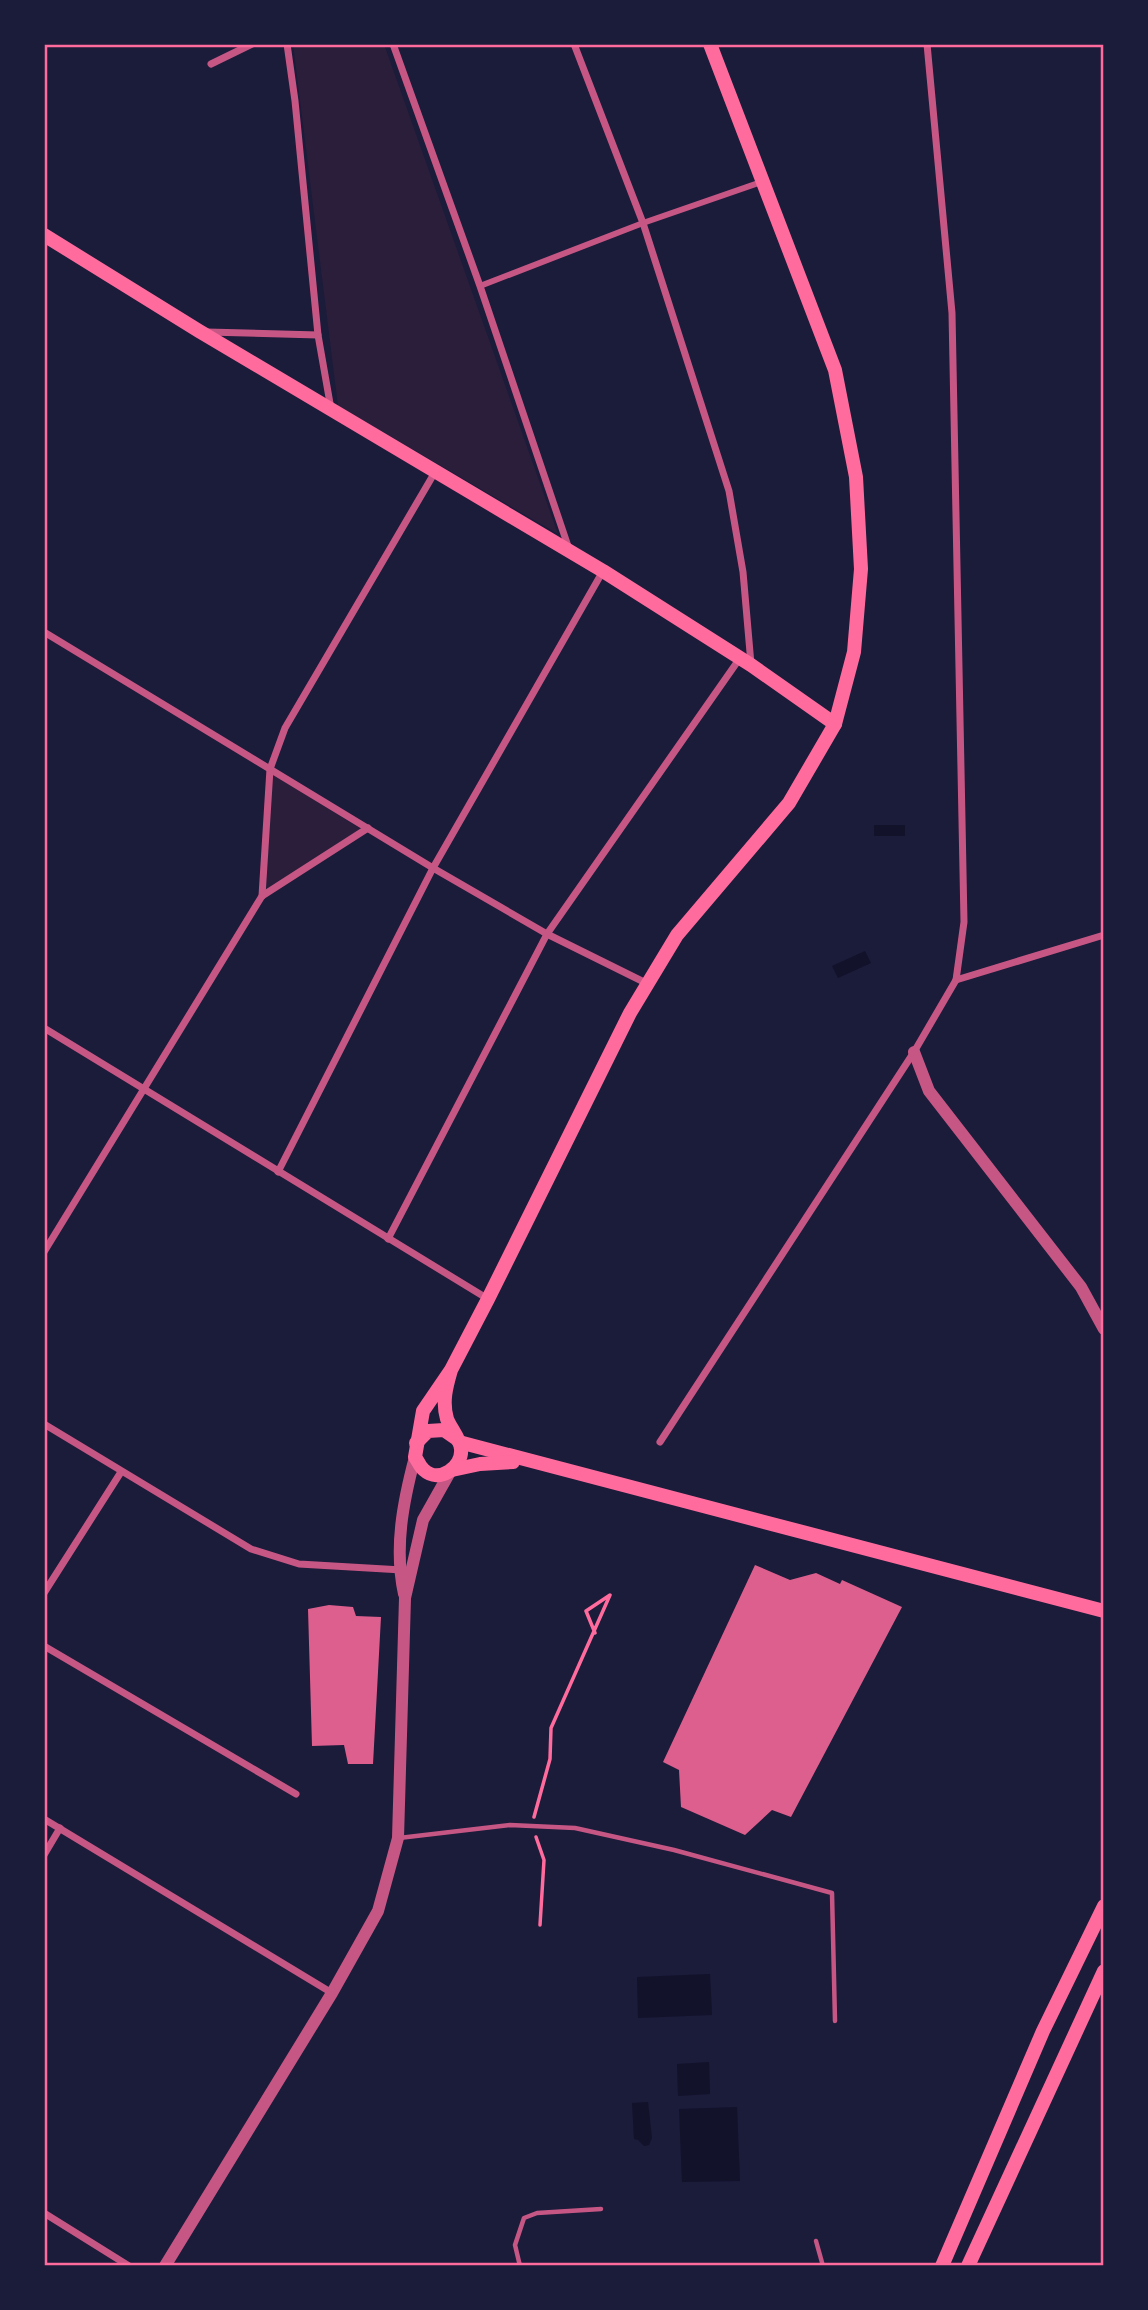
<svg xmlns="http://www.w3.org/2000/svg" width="1148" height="2310" font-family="'Varela Round',sans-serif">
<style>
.green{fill:#2a1e3b}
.water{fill:#12122b}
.building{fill:#dd5f8e}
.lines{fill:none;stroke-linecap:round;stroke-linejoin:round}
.path{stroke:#ff6b9d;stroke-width:3.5}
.service{stroke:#c65784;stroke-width:4.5}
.pedestrian{stroke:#c65784;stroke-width:6}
.minor{stroke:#c65784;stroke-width:7}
.tertiary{stroke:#c65784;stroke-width:12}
.secondary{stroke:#ff6b9d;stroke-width:14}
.neatline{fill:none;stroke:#ff6b9d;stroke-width:2.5}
</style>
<rect width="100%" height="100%" fill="#1b1b3a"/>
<!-- green -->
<g class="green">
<polygon points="293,44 384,44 558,534 338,406"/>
<polygon points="272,774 364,831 266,889"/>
</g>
<!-- water -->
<g class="water">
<rect x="874" y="825" width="31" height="11"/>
<polygon points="865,951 871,963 838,978 832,966"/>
<polygon points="710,1974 712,2015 638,2018 637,1977"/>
<polygon points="709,2062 710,2094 678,2096 677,2064"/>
<polygon points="648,2102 652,2138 649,2145 644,2146 638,2140 634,2139 632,2103"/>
<polygon points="737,2107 740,2181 682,2182 679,2109"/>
</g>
<!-- building -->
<g class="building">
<polygon points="755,1565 790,1580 816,1573 840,1584 842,1580 902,1607 791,1817 772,1810 745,1835 681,1807 679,1770 663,1762"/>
<polygon points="329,1605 353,1607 356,1616 381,1617 373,1764 348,1764 344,1745 312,1746 308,1609"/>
</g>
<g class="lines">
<!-- path -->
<g class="path">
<polyline points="534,1817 550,1759 551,1728 610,1595 586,1611 595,1633"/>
<polyline points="536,1837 544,1860 540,1925"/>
</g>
<!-- service -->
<g class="service">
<polyline points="399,1838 510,1825 575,1828 674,1850 832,1893 835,2021"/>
<polyline points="816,2241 823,2266"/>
<polyline points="520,2266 515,2245 524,2218 537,2213 601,2209"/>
</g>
<!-- pedestrian -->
<polyline class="pedestrian" points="480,286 643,223 764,181"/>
<!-- minor -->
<g class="minor">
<polyline points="287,44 295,101 318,335 331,409"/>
<polyline points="393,44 480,286 569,549"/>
<polyline points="574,44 643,223 729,491 743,572 751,664"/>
<polyline points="44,45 45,44"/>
<polyline points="211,64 252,44"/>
<polyline points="207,332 318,335"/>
<polyline points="44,632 433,868 547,934 648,984"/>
<polyline points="262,896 270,769 285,728 435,472"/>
<polyline points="956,980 1104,935"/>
<polyline points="44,1028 488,1299"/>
<polyline points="278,1172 433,868 603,571"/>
<polyline points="388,1239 547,934 740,658"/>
<polyline points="44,1252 262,896 368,828"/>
<polyline points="44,1424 251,1549 299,1564 402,1570"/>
<polyline points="660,1442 914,1052 956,980 964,922 952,313 927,44"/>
<polyline points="44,1593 121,1472"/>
<polyline points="44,1646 296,1794"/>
<polyline points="44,1819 332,1993"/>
<polyline points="44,1855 60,1828"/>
<polyline points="44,2213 129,2266"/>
</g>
<!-- tertiary -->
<g class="tertiary">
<polyline points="914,1052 929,1091 1081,1287 1104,1329"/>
<path d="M404,1594C394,1548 403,1502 415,1457"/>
<polyline points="165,2266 332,1993 378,1911 398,1838 405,1598 423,1520 450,1472"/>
</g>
<!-- secondary -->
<g class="secondary">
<polyline points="44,235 199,331 603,571 751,665 835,724"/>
<path d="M451,1370C446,1387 442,1402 447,1419C451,1429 460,1438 461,1449C463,1467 439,1484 424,1470C420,1467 418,1461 415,1457L423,1411L451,1370L488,1299L630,1013L677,935L789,803L835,724L854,652L861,569L856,477L835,370L710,44"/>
<polyline points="459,1442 1104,1611"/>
<polyline points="416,1443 428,1431 444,1430 457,1439"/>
<polyline points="452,1470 480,1464 513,1462"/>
<polyline points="942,2266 1043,2031 1104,1906"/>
<polyline points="968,2266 1104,1971"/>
</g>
</g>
<!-- border -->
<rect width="1148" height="2310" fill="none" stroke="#1b1b3a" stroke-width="91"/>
<rect x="46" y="46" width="1056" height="2218" class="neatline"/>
</svg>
